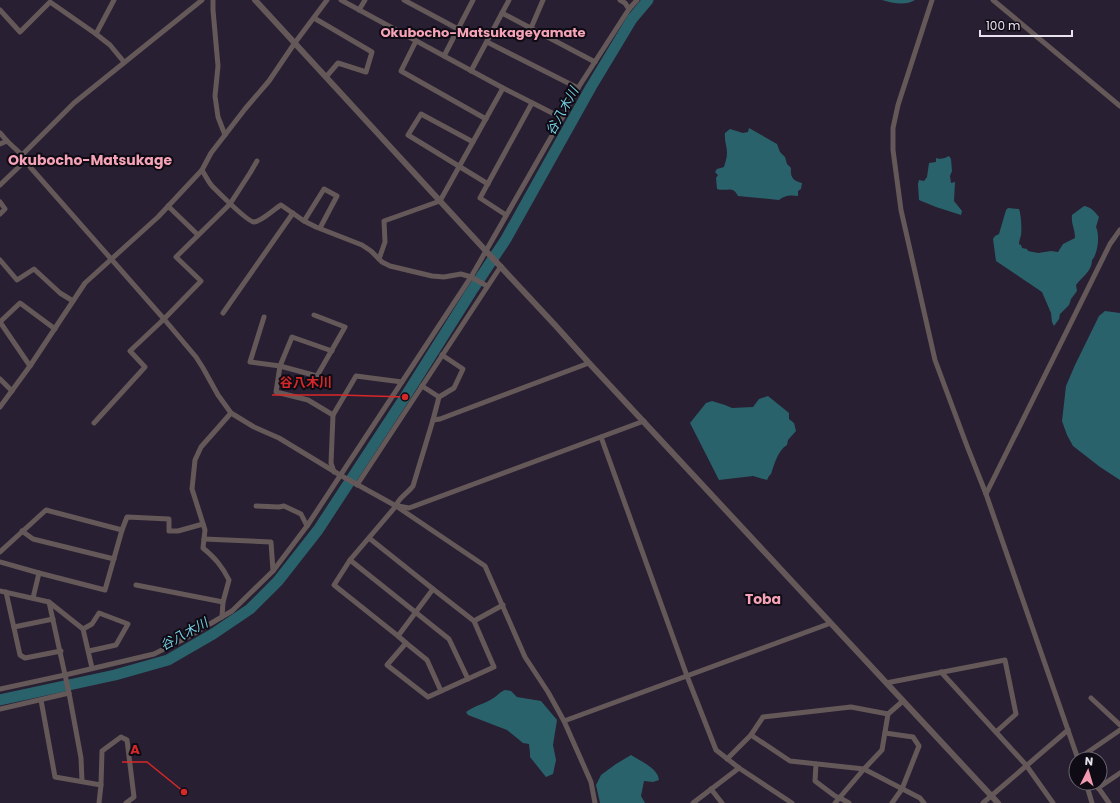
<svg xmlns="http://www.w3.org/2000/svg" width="1120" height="803" font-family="Poppins,'Noto Sans JP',sans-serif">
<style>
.water{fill:#2a626c}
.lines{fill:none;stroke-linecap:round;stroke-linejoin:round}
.river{stroke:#2a626c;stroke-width:11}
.minor{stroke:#655858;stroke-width:5}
.tertiary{stroke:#655858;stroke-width:6}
.labels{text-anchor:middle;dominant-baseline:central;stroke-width:4;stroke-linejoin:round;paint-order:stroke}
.neighbourhood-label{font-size:13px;font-weight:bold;fill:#f5a3b6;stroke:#0f0b14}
.water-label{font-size:13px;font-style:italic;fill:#75cfe1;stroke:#0f0b14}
.quarter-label{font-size:14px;font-weight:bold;fill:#f5a3b6;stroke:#0f0b14}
.leader{fill:none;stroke:#d62828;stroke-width:1.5}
.callout-dot{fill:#d62828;stroke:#0f0b14;stroke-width:1.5}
.callout-label{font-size:13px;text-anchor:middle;font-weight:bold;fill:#d62828;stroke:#0f0b14;stroke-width:4;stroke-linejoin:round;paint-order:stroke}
</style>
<rect width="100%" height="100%" fill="#281f32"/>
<!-- water -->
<g class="water">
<path d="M882,0H915C906,6 892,3 882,0Z"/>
<path d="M749,128L777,144L780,152L785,157L787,164L791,168C790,177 793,181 802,183L801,189L798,191V196C790,195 786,195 779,200L738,196C733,185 726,192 717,189L716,178L718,175L715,172L717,169L724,167C725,163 727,158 727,153C727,146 724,140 725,133L730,129L743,133L748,132Z"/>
<path d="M949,156L951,159L952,171L950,176L951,183L955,182L954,201L962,211L961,215L936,207L919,200L918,184L919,180L924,181L927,177L929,163L936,162V158C941,160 945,158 949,156Z"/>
<path d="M1084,206C1091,207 1095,212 1099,217L1096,227C1100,235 1098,254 1092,260C1092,271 1082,277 1076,285L1077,291L1071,299L1069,305L1060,314L1059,319L1054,326L1052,322L1051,313L1042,292L996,261L993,239L995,236L999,234L1006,210L1008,208L1019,209C1021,214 1022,229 1021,235C1020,239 1019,241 1019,244L1021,245L1022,248L1027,249L1028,251L1038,253L1051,251L1058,252L1063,244L1075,238C1075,228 1071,225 1072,215Z"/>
<polygon points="1105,311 1120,313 1120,480 1100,467 1073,446 1067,435 1062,421 1066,386 1075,365 1099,316"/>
<path d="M768,396L789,413V419L794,423L796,431L788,440L787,445C778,450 774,465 771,474L769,476L767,480L753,476L719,480L690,423L706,403L712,401L725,405L732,408L753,407L759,399Z"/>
<path d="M505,690L511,691L517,697L541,701L557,720L553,745L556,760L553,774L546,777L530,757V753L529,744L523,743L507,730L468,715L466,712C475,705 486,704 495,697C498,695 500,692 505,690Z"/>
<path d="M631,755C640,761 658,768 659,780L653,782L644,781L641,796L645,803H600L596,785L601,775L616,764Z"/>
</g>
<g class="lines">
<!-- river -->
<polyline class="river" points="0,700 115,675 168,660 213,634 250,609 278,581 318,530 405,397 471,292 506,239 591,87 632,19 648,0"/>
<!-- minor -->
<g class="minor">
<polyline points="213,0 213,10 218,66 215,96 218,117 225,135"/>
<polyline points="341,0 503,88 562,118"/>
<polyline points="404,0 458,29"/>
<polyline points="620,0 625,3 629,9"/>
<polyline points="932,0 898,105 893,128 893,150 901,210 935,360 967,446 986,494 1078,759"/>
<polyline points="993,0 1120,106"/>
<polyline points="0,10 20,32 50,2 96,34 114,0"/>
<polyline points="359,10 365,0"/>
<polyline points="502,13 595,62"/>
<polyline points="314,18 372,52 366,72 338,63 326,77"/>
<polyline points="531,28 543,0"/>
<polyline points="96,34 110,45 124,62"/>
<polyline points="416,41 401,71 486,119"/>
<polyline points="487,42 578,88"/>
<polyline points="444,56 473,0"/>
<polyline points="471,71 509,0"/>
<polyline points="0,133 7,141 22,155 31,168 164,319 196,357 203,368 218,395 231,413 254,427 279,438 340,475 396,506 485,566 525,657 548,692 564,721 591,782 595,803"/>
<polyline points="473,142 421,114 408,135 488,184"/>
<polyline points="0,144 7,141"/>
<polyline points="22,155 74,103 202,0"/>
<path d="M202,170C205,175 208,181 212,186C218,192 248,222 254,222C262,221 274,209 281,205L304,221L316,227L362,245L371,251L382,262L390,266L432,276L444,277L461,274L471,277L487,286"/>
<polyline points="0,185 26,160"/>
<polyline points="0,202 5,209 0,214"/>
<polyline points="168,206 198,235"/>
<polyline points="506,215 480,198 532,103"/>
<polyline points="304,221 324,189 337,196 320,228"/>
<polyline points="379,259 385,242 384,221 440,201 503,88"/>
<polyline points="0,260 17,280 34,269 60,293 73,301"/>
<polyline points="223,313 293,213"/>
<polyline points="264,317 250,362 280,366 317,376 345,327 314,315"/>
<polyline points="0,322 20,303 55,329"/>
<polyline points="0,322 30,366"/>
<polyline points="332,351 292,337 280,366 276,392 308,400 333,415"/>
<polyline points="0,379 12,391"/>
<polyline points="422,386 439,397"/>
<polyline points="0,407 30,366 85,283 158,217 202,170 211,153 245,109 269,81 294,44 327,0"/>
<polyline points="433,420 439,397 454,388 463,369 442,355"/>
<polyline points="94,423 145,367 130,351 164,319 201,281 176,257 230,204 250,173 257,161"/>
<polyline points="601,437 687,676 716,750 739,768 792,803"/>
<polyline points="334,472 331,463 333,415 356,376 402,382"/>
<polyline points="357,485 501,266"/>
<polyline points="986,494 1110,244 1120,230"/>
<polyline points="256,506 279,507 284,506 301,514 307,526"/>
<polyline points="398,506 409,508 644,421"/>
<polyline points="22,531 33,539 114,559"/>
<polyline points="369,538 433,589"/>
<polyline points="204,539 271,542 273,571"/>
<polyline points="0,552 46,510 122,530 127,517 169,519 169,531 178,531 203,524"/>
<polyline points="350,560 449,639 468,679"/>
<polyline points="0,562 39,573"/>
<polyline points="136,585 223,602"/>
<polyline points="0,591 49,602 83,629 92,668"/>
<polyline points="6,592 20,655 25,658 61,651"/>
<polyline points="33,598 39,573 105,590 122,530"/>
<polyline points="49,602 69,693 81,758 82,781"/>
<path d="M222,617L223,602L229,580C222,566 215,558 203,548L205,530L192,489L195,460L201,447L231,413"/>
<polyline points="474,621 433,589 398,636 406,643 387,665 428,697 494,667 474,621 503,605"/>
<polyline points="14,627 53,619"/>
<polyline points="83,629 92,624 99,613 128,624 116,645 89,651"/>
<path d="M398,636L334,585L350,560L396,506C398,498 408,493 413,486L433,420L440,419L589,363"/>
<polyline points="406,643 427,660 441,691"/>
<polyline points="941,672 1026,765 1053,803"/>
<polyline points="886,683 1005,660 1016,714 996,732"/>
<polyline points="0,689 65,675 154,654 186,638 232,611 273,571 307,526 471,277 562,118 578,88 629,9 637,0"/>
<polyline points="1091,698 1120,725"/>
<polyline points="41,700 55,777 101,785 99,803"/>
<polyline points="0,709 69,693"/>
<polyline points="564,721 831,623"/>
<polyline points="885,733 913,737 919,746 902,789 892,803"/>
<polyline points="751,735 790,761 864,769 882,750 888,714 903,701"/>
<polyline points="727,759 751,735 763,717 851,707 888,714"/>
<polyline points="1078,759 1120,730"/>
<polyline points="816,764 815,781 835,796 840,798 849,803"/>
<polyline points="1086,783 1092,803"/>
<polyline points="1095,783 1109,803"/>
<polyline points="101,785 102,751 121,737 127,740 134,797 126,803"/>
<polyline points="1098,788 1120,773"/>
<polyline points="711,789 722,803"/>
<polyline points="693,803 739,768"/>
<polyline points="835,803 864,769 920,798 924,803"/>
<polyline points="983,803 1068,730"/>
</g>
<!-- tertiary -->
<polyline class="tertiary" points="255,0 486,251 555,325 589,363 998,803"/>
</g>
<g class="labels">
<!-- neighbourhood labels -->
<g class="neighbourhood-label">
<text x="483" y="32">Okubocho-Matsukageyamate</text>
</g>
<!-- water labels -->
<g class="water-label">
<text transform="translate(562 111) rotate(-61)">谷八木川</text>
<text transform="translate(184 634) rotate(-29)">谷八木川</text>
</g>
<!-- quarter labels -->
<g class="quarter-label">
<text x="90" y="160">Okubocho-Matsukage</text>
<text x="763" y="599">Toba</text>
</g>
</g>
<!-- callouts -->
<path class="leader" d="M405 397L340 395H272M184 792L147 762H122"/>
<g class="callout-dot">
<circle cx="405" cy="397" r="4"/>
<circle cx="184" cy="792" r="4"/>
</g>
<g class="callout-label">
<text x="306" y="387">谷八木川</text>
<text x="135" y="754">A</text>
</g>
<!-- north arrow -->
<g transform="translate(1088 771) rotate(5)"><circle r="19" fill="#0f0b14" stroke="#66616c"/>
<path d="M0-3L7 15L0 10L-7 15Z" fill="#f29aaf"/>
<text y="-6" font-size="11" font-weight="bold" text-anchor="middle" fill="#e8e2ef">N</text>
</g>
<!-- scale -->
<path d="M980 30v6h92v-6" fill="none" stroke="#e8e2ef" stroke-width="2"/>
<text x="986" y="30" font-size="12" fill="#e8e2ef" stroke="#0f0b14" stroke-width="3" paint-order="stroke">100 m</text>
</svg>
